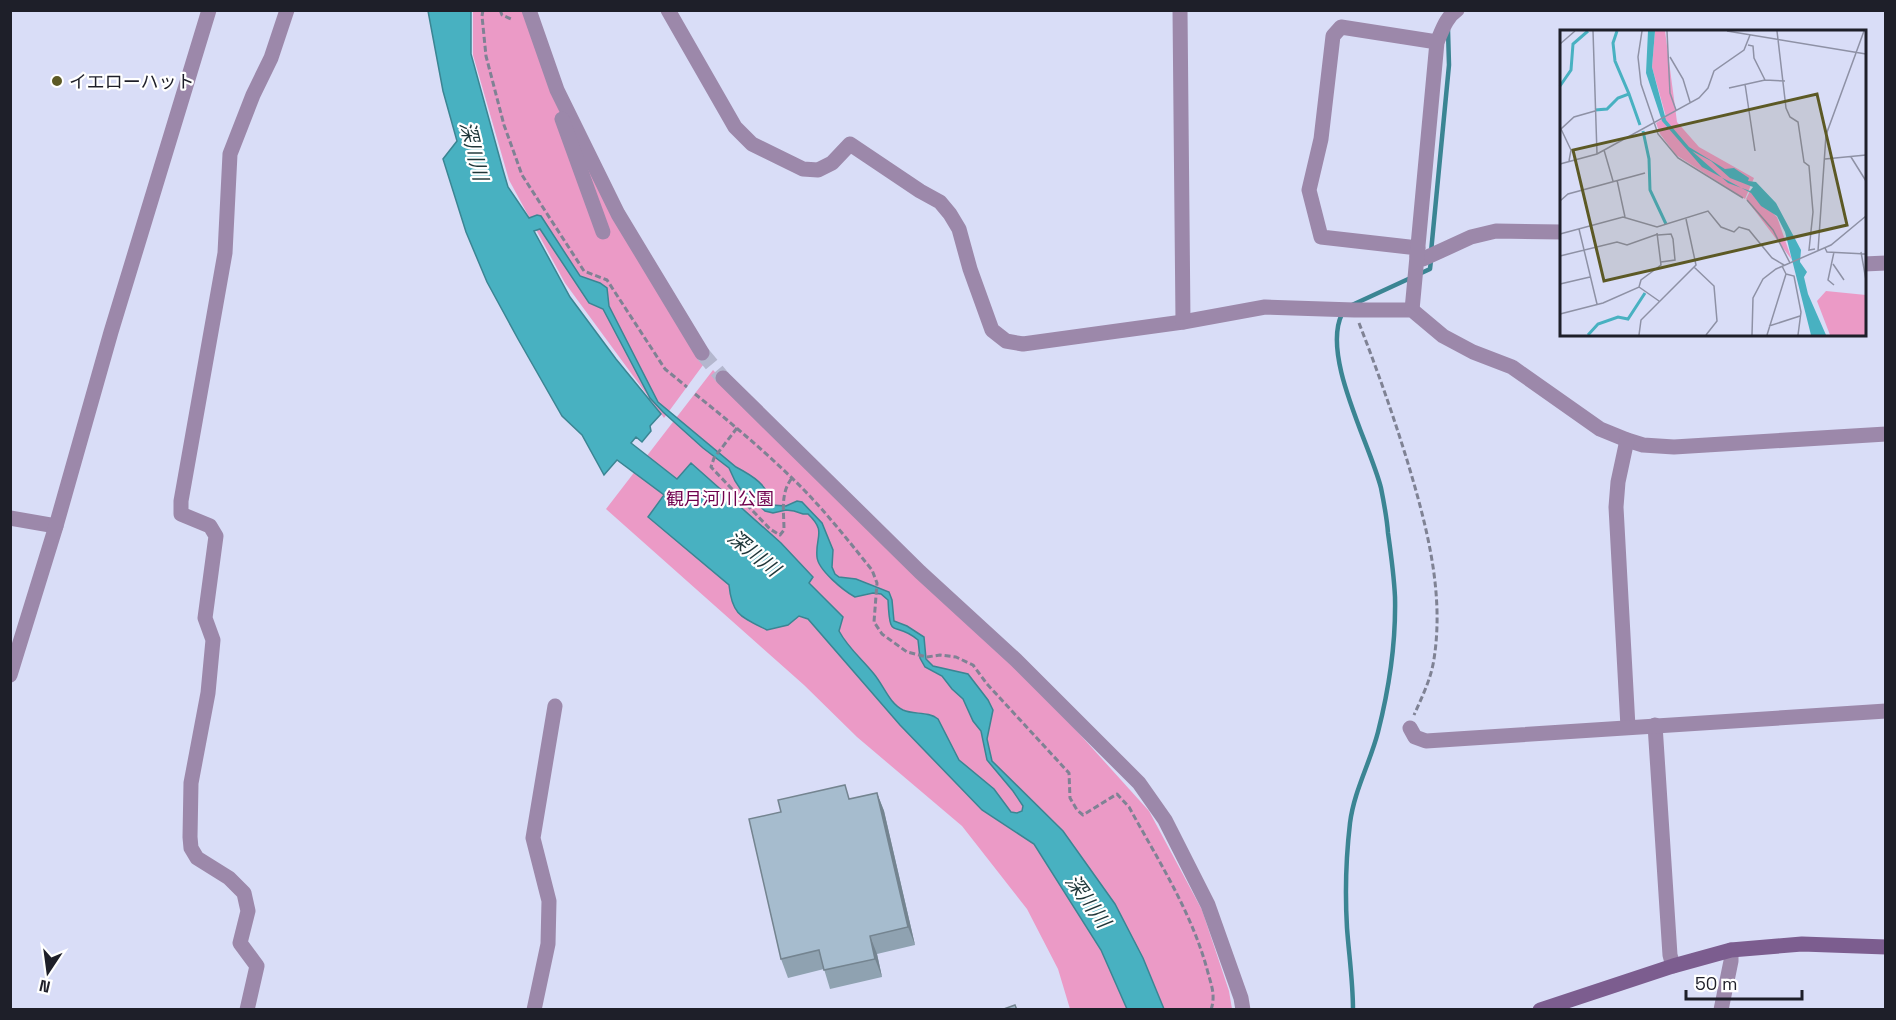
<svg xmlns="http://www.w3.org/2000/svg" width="1896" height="1020" font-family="'Space Grotesk','Noto Sans JP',sans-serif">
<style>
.green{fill:#eb9ac6}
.water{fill:#48b1c1;stroke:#3b8593;stroke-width:1.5;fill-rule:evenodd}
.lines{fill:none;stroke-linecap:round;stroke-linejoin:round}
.stream{stroke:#3b8593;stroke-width:4.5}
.street-tunnel{stroke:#b4b7ce;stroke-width:15;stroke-dasharray:15 8;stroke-linecap:butt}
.path{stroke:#7f8294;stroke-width:3;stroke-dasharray:6 3;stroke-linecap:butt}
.street{stroke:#9c88aa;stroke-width:15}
.secondary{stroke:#7c5d8f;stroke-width:15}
.wall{fill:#8fa2b1}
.shaded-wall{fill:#748490}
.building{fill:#a6bcce;stroke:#748490;stroke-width:1.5}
.poi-dot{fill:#5c5925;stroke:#fff;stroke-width:2}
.labels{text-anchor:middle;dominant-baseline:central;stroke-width:4.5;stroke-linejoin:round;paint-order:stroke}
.poi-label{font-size:18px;fill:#1e1f29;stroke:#fff;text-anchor:start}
.park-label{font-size:18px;fill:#70024e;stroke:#fff}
.water-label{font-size:20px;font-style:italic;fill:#1e3639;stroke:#fff}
.inset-river{fill:none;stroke:#48b1c1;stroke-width:3}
.inset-road{fill:none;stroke:#8e91a5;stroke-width:1.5}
.view{fill:#5c5925;fill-opacity:0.15;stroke:#5c5925;stroke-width:3}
.inset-edge{fill:none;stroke:#1e1f29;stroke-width:3}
</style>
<rect width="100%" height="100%" fill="#d9ddf7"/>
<!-- green -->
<g class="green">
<polygon points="473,11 523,11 552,89 698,351 706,361 664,418 565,283 509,180 473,55"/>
<polygon points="713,370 800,460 1038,688 1149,811 1202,910 1229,991 1232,1009 1070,1009 1058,969 1027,909 962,826 857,737 804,685 606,509"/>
</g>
<!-- water -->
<path class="water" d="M428,11H471V54L503,170L508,187L529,218L537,215L541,216L580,276L600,283L607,288L609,306L658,402L736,467C753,476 768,485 772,505L786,506L797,501L802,502L822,523L833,550L832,567L835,574L839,577L856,579L889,592L892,600L894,621L907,626L924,637L926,659L933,666L968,674L988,700L993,710L987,739L992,761L1063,831L1115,904L1143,958L1164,1009H1127L1101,950L1034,844L982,810L900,725L808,619L799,616L788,625L767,630C741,617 732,615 729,585L648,517L664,495L617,460L604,475L582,435L562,416L518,339L487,282L466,232L443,159L457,141L443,91ZM540,229L589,303L603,309L650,398L663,412L703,448L729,468L735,481L741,490L765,511L773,513L786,510L794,511L803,514H808C827,532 815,536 817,557C818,570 844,591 855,597L873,593L881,594L888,600C890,643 893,619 918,640L920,658L925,667L942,676L952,689L963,699L973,721L981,731L987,760L1013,791L1023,806L1022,811L1017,813L1011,812L994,789L959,760L938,719C928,711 914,715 903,710C889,703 884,686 874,674C862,659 848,648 839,631L843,617L809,583L813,577L781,543L691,463L677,479L631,443L636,437L642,442L651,431L650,426L661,414L616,359L570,297L534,231Z"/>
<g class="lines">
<!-- stream -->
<g class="stream">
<polyline points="1431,252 1449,65 1448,30"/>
<polyline points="1352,305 1430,269 1431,260"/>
<path d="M1342,314C1321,356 1370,444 1381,488C1384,503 1387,519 1388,533C1391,554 1394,576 1395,597C1396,641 1389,689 1378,732C1370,763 1354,791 1350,823C1346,857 1345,894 1347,928C1349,955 1353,982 1353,1010"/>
</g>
<!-- street-tunnel -->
<polyline class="street-tunnel" points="702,353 723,378"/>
<!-- path -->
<g class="path">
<polyline points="483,10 482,16 486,56 504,125 522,175 584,271 607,280 665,369 687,387"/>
<polyline points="500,10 502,15 511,19"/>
<path d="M1359,323C1378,372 1395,420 1410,470C1428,531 1444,595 1434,659C1431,679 1422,697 1414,715"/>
<path d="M695,394C729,421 762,449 793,479C822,507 847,539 872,570L877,583L874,622L882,634L907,652L927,657L940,655L956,657L973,665L987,684L1069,773L1070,798L1077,810L1083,815L1117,794L1129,807C1158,860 1191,911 1207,969C1211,985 1216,994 1211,1010"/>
<path d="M737,428L714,458L711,467L770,529L780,535L784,530C784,512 780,493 792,478"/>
</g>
<!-- street -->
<g class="street">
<polyline points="529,10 557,90 618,214 702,353"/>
<polyline points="668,10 735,127 752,144 803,169 818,170 832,163 850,144 920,191 940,202 950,214 959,229 970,269 992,330 1006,341 1023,344 1183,322 1265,307 1354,310 1412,310 1443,336 1473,352 1512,367 1600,429 1627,440 1643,445 1674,447 1886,434"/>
<polyline points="1180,10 1183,322"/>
<polyline points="562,119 603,232"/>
<polyline points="1418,248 1321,237 1309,190 1321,139 1333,36 1341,27 1437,42"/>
<polyline points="1417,256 1423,259 1471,237 1496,231 1562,232"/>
<polyline points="1864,264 1886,263"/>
<path d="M1412,310L1437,42C1442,31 1446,17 1457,10"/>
<polyline points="723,378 920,572 1016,660 1139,783 1165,820 1208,905 1241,998 1243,1010"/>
<polyline points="1627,440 1618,482 1616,507 1628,727"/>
<polyline points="10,518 56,526"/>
<polyline points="10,675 56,526 111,332 209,10"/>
<polyline points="1655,725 1670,955 1673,966"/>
<polyline points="1410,728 1415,737 1426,741 1886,711"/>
<polyline points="247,1010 257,966 240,943 248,911 244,893 229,878 197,858 191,848 190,837 191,783 208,693 213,640 205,618 216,536 210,526 181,514 181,501 225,253 230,154 253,95 271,58 287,10"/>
<polyline points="534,1010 548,944 549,901 533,838 555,706"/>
<polyline points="1721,1010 1731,961 1731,950"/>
</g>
<!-- secondary -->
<polyline class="secondary" points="1540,1010 1673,966 1731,950 1802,944 1886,947"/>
</g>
<!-- wall -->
<polygon class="wall" points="877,793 884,811 915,945 877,954 882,977 830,989 824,969 788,978 781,959 850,799"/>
<!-- shaded-wall -->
<g class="shaded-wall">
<polygon points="877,793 884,811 915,945 908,927"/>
<polygon points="870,936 877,954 882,977 875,959"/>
</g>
<!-- building -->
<g class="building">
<polygon points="845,785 849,799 877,793 908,927 870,936 875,959 824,970 819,950 781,959 749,819 781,812 778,800"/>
<polygon points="1015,1005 1017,1010 1001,1010"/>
</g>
<!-- markers -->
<circle class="poi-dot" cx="57" cy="81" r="6"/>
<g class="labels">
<!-- poi labels -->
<g class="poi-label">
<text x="69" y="81">イエローハット</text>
</g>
<!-- park labels -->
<g class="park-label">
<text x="720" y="498">観月河川公園</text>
</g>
<!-- water labels -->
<g class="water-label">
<text transform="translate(474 151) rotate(76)">深川川</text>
<text transform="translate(754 553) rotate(39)">深川川</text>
<text transform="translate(1088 901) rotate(54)">深川川</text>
</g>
</g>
<!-- overview -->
<g transform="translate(1560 30)">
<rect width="306" height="306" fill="#d9ddf7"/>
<path d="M95,1H105L117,92L139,117L194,148L185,169L116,125L100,104L96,93L106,87L92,37ZM190,161L217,187L232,230L186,169ZM266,261L306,265V305H270L257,271Z" fill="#eb9ac6"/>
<path d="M88,1H95L92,37L106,90L129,117L165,139L174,138L189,148L188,151L196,152L216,173L241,220L240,232L247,242L244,247L248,264L266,305H251L225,202L217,186L201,176L191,163L142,137L102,91L86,43ZM132,121L151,131L170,148L193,157L190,161L168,153Z" fill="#48b1c1" fill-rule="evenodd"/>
<path class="inset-river" d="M0,56L11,40L13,14L28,1M69,64L80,95M35,80L47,79L58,68L69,64L55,31L53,13L57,1M83,101L89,129L90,160L106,194M28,305L38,294L58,287L68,289L85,263"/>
<path class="inset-road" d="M33,1L37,124M82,1L78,27L81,54L98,104L118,128L183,168M107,1L110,63L116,80M167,1L306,24M217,1L226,78L230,87L238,92L244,132L249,136L253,182L249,220L255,219M0,14L15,1M188,15L193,16L194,28L205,50M110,27L123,49L130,72M185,54L195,121M169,58L205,50L225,51M44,120L53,151M291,127L306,151M265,129L306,125M9,131L11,120L1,99L14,87L35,81M0,134L37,124L139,68L148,58L154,41L184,20L190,5M57,150L65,187M187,170L213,200L230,233M0,171L8,164L85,143M19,199L37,274M0,204L63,187L97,197L148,181L161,197L174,202L179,197L189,200L212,228L224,235M98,205L111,204L113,209L115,230L101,232M265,218L267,222L306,224M258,221L266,105L304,1M274,222L268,250L274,255M301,222L306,250M0,226L57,212L67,215L98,204M273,234L284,250M134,237L154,256L157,291L146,305M226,244L234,246L241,282L238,305M0,254L30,247M79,257L81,250L101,235L97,203M0,284L43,273L79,257L99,271M209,296L240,286M79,305L81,290L136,235L126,189M192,305L193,268L203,249L216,239L271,215L306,186M207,305L226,244L222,236"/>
<path class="view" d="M257,64L287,195L44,251L13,120Z"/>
<rect width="306" height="306" class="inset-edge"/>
</g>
<!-- border -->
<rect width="1896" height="1020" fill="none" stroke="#1e1f29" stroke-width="24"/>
<!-- north arrow -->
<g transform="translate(48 972) rotate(193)" stroke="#ffffff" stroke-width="4.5" paint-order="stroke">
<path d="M0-4.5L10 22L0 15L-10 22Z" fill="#1e1f29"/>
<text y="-9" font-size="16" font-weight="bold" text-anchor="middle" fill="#1e1f29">N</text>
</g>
<!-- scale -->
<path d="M1686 990v9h116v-9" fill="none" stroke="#1e1f29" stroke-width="3"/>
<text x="1695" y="990" font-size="18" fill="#1e1f29" stroke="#ffffff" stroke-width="4.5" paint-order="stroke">50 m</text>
</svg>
